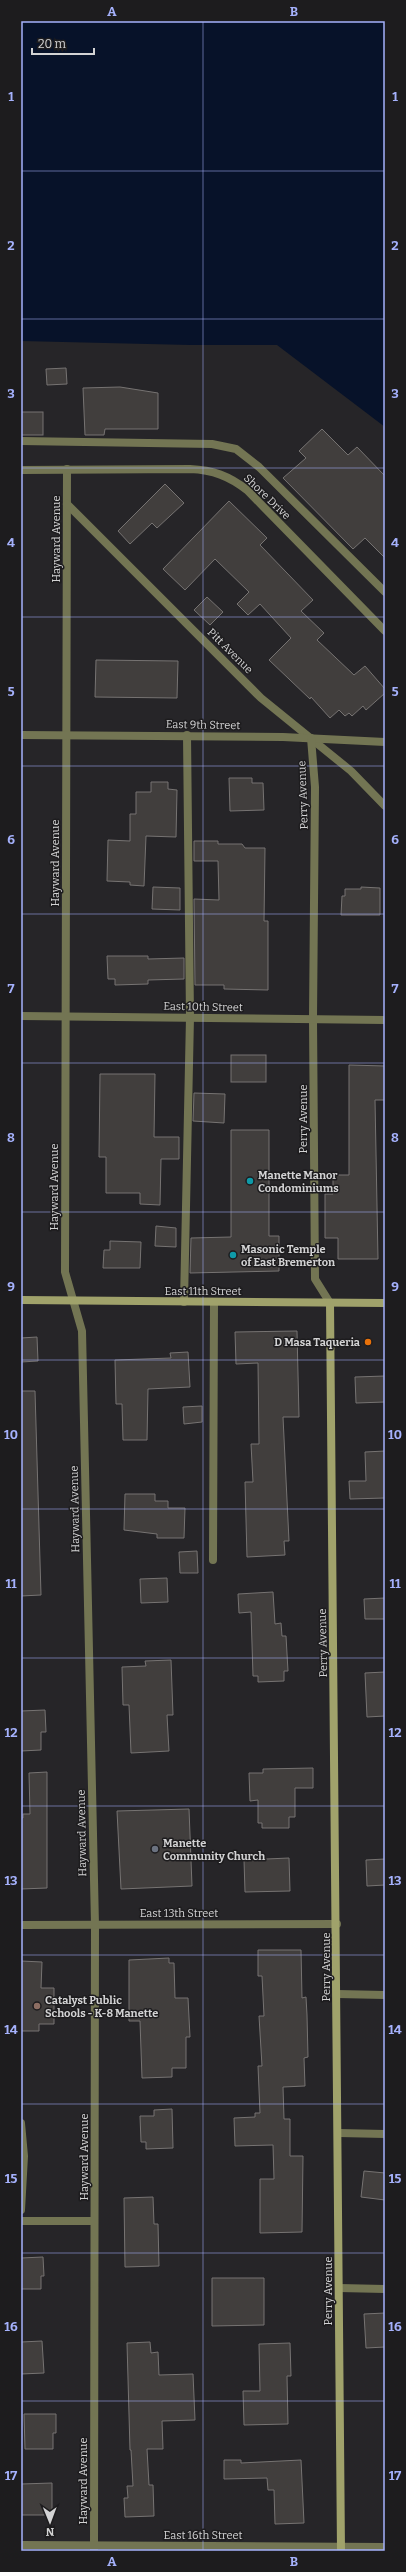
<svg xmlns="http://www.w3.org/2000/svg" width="406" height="2572" font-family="Bitter,serif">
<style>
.water{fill:#071229}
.building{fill:#413e3d;stroke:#767372}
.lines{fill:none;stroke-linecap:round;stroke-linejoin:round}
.service{stroke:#737553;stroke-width:8}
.minor{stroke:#737553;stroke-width:8}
.secondary{stroke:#a0a26b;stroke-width:8}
.grid{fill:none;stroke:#a5b1fc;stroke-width:1;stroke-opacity:0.55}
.culture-dot{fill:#0f9aa8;stroke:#1d1c1e;stroke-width:1.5}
.food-dot{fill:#e8710a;stroke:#1d1c1e;stroke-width:1.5}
.worship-dot{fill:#6b7280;stroke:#1d1c1e;stroke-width:1.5}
.education-dot{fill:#8d6e63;stroke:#1d1c1e;stroke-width:1.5}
.labels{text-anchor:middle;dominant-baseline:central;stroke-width:3;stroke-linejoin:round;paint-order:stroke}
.street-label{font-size:11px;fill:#d3d3d4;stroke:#1d1c1e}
.poi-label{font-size:11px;font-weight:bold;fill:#d3d3d4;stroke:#1d1c1e;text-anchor:start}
.neatline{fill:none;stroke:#a5b1fc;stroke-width:1.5}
.grid-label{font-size:13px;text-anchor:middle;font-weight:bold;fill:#a5b1fc}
</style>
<rect width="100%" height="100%" fill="#262528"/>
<!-- water -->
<polygon class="water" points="21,21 385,21 385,427 277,345 190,345 21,341"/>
<!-- building -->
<g class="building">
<polygon points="66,368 67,384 47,385 46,369"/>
<polygon points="120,387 158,393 158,429 105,429 104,435 85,435 83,388"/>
<rect x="21" y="412" width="22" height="23"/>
<polygon points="322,429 348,455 357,447 385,476 385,558 365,538 353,549 283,478 306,458 299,451"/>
<polygon points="165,484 184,503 157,528 152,523 130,544 118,531"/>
<polygon points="229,501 267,538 260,545 313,600 301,611 324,633 317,640 354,675 365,666 385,689 385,693 366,710 363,706 352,716 349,713 345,716 339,710 330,718 311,697 310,699 269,660 291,638 260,604 248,615 237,604 249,592 215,559 185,590 163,569"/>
<polygon points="207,597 223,612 210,625 194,610"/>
<polygon points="96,660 178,661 177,698 95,697"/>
<polygon points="229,778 252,778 252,783 263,783 264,810 230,811"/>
<polygon points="151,782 168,782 168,789 177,790 176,837 146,836 144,886 130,885 130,882 107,881 108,840 130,841 130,814 136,814 136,792 151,792"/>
<polygon points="194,841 218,841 218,844 242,844 245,848 265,848 264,921 268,921 268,990 224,989 224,985 195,985 194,899 219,900 218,861 194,861"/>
<polygon points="153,887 180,888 180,910 152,909"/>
<polygon points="361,887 380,888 380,915 341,915 342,896 345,896 345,889 361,889"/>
<polygon points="107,956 148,956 148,959 184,958 184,979 148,980 148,984 115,985 115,979 108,979"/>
<rect x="231" y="1055" width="35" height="27"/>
<polygon points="349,1065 385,1066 385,1100 375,1100 378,1259 338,1259 338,1238 325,1238 325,1194 333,1194 333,1175 349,1175"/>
<polygon points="100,1074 155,1074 154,1137 179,1137 179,1159 161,1159 160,1205 140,1204 140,1193 106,1193 106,1157 99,1157"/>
<polygon points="194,1093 225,1094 224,1123 193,1121"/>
<polygon points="231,1130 269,1130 269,1236 279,1236 279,1271 190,1273 191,1238 231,1237"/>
<polygon points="156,1226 176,1228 176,1247 155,1246"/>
<polygon points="110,1241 141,1242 140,1268 103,1268 104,1250 110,1250"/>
<polygon points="297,1331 299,1417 283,1417 289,1541 284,1541 285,1555 247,1557 245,1482 253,1482 251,1444 259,1444 258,1363 236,1364 235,1332"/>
<polygon points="37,1337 38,1361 21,1362 21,1338"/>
<polygon points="188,1352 190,1387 148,1389 147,1440 123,1440 122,1404 116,1404 115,1360 171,1358 170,1353"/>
<polygon points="385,1376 385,1402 356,1403 355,1377"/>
<polygon points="21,1391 35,1391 41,1595 21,1596"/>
<polygon points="202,1406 202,1422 184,1424 183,1407"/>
<polygon points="385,1451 385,1498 350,1499 349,1481 366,1481 365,1452"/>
<polygon points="125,1494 155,1494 155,1501 168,1501 168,1508 185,1508 184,1538 157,1538 157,1534 124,1530"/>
<polygon points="197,1551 198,1573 180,1573 179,1552"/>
<polygon points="167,1578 168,1602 141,1603 140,1579"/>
<polygon points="273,1592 275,1624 281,1623 282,1636 286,1636 288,1671 284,1671 284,1681 258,1682 258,1676 253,1676 251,1612 239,1613 238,1594"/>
<polygon points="385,1598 385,1619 365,1619 364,1599"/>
<polygon points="171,1660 173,1715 167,1715 169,1751 131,1753 129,1705 123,1705 122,1667 146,1666 145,1661"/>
<polygon points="385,1672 385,1716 367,1717 365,1673"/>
<polygon points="45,1710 46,1732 41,1732 41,1750 21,1751 21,1711"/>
<polygon points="313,1768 313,1788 295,1788 295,1817 289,1817 289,1828 262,1828 262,1823 258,1823 258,1800 250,1801 249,1773 263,1773 263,1769"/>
<polygon points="47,1772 47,1888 21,1889 21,1818 23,1818 23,1814 30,1814 29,1773"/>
<polygon points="189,1809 192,1886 121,1889 117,1811"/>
<polygon points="289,1858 290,1891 245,1892 244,1860"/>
<polygon points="385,1859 385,1885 367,1886 366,1860"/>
<polygon points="258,1950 301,1950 302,1998 306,1997 307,2015 308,2057 304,2058 305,2086 283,2087 284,2119 290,2119 290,2156 303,2156 302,2232 260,2233 260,2179 274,2179 273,2145 235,2146 234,2118 255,2117 255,2113 260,2113 258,2066 262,2066 259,2016 264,2016 262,1976 258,1976"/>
<polygon points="169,1958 169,1963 174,1963 175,1998 188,1998 190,2037 186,2037 186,2068 172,2068 172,2077 142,2078 140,2021 129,2021 129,1960"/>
<polygon points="21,1961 42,1962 41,1988 54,1988 54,2024 39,2024 39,2031 21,2031"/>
<polygon points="172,2109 173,2148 146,2149 146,2142 141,2142 140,2116 154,2116 154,2110"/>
<polygon points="364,2171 385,2173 385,2200 361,2197"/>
<polygon points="153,2197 154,2224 158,2224 159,2266 125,2267 124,2198"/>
<polygon points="43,2257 44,2276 41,2276 41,2289 21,2289 21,2258"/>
<polygon points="212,2278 264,2278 264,2325 212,2326"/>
<polygon points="385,2313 385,2347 366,2348 364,2314"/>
<polygon points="42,2341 44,2373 21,2374 21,2342"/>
<polygon points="150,2342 151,2353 158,2352 159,2375 193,2374 195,2420 162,2421 163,2449 147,2449 149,2485 153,2485 154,2516 125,2517 124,2498 128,2498 127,2486 133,2486 131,2450 130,2450 127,2343"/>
<polygon points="290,2343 291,2376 287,2376 288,2424 244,2425 243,2391 260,2391 259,2344"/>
<polygon points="24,2414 56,2414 56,2433 53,2433 53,2449 25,2449"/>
<polygon points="224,2460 241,2460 241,2463 301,2460 304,2523 275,2524 274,2490 268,2490 267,2478 224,2479"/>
<polygon points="52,2483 52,2515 21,2515 21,2484"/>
</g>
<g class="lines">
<!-- service -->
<g class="service">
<polyline points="184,1302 190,1017 187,735"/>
<polyline points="213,1560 214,1302"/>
<polyline points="21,2123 24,2156 21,2210"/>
<polyline points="21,2221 94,2221"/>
</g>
<!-- minor -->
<g class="minor">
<polyline points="21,441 212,444 236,449 259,467 385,592"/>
<polyline points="67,469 65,1272 82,1331 95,1925 94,2551"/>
<path d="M21,470L190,469C213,470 229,476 247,490L385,631"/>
<polyline points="67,504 261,698 351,771 385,806"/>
<polyline points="21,735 283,737 385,742"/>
<polyline points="311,738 315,787 313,1019 315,1279 330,1303"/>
<polyline points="21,1016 385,1020"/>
<polyline points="21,1925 337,1924"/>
<polyline points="337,1994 385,1995"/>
<polyline points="339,2133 385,2134"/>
<polyline points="339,2288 385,2289"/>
<polyline points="21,2545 385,2547"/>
</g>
<!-- secondary -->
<g class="secondary">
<polyline points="21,1300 385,1303"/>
<polyline points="330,1303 341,2551"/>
</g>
</g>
<!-- grid -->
<path class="grid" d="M203,21V2551M21,171H385M21,319H385M21,468H385M21,617H385M21,766H385M21,914H385M21,1063H385M21,1212H385M21,1360H385M21,1509H385M21,1658H385M21,1806H385M21,1955H385M21,2104H385M21,2253H385M21,2401H385"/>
<!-- markers -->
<g class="culture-dot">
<circle cx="250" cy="1181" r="4"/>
<circle cx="233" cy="1255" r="4"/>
</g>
<circle class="food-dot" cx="368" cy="1342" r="4"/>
<circle class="worship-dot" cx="155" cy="1849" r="4"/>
<circle class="education-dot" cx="37" cy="2006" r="4"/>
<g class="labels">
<!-- street labels -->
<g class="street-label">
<text transform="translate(267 497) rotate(44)">Shore Drive</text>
<text transform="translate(56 539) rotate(-90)">Hayward Avenue</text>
<text transform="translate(230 651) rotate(45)">Pitt Avenue</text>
<text transform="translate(203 725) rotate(1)">East 9th Street</text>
<text transform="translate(303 795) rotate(-92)">Perry Avenue</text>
<text transform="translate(55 863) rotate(-90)">Hayward Avenue</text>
<text transform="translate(203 1007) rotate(1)">East 10th Street</text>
<text transform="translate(303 1119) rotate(-90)">Perry Avenue</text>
<text transform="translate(54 1187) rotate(-90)">Hayward Avenue</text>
<text x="203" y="1291">East 11th Street</text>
<text transform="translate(75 1509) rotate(-91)">Hayward Avenue</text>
<text transform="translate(323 1643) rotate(-91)">Perry Avenue</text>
<text transform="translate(82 1833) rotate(-91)">Hayward Avenue</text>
<text x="179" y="1913">East 13th Street</text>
<text transform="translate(326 1967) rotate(-90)">Perry Avenue</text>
<text transform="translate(84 2157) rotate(-90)">Hayward Avenue</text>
<text transform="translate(328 2291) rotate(-90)">Perry Avenue</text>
<text transform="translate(83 2481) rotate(-90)">Hayward Avenue</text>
<text x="203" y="2535">East 16th Street</text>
</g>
<!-- poi labels -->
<g class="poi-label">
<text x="258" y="1175">Manette Manor<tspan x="258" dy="13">Condominiums</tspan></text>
<text x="241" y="1249">Masonic Temple<tspan x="241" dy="13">of East Bremerton</tspan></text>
<text x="360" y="1342" text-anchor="end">D Masa Taqueria</text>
<text x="163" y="1843">Manette<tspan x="163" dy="13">Community Church</tspan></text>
<text x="45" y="2000">Catalyst Public<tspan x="45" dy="13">Schools - K-8 Manette</tspan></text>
</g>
</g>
<!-- border -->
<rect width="406" height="2572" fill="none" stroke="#1d1c1e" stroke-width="44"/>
<!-- north arrow -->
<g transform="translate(50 2522) rotate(179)" stroke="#1d1c1e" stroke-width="3" paint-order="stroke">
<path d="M0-3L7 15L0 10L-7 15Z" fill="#d3d3d4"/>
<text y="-6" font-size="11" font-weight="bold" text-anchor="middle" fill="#d3d3d4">N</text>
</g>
<!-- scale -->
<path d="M32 48v6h62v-6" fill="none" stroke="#d3d3d4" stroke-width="2"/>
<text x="38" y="48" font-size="12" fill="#d3d3d4" stroke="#1d1c1e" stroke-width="3" paint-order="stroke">20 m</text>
<rect x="22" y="22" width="362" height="2528" class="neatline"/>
<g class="grid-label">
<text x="112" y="16">A</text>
<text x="294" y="16">B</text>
<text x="11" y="101">1</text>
<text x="395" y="101">1</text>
<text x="11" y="250">2</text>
<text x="395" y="250">2</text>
<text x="11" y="398">3</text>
<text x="395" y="398">3</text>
<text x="11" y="547">4</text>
<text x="395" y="547">4</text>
<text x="11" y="696">5</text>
<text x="395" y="696">5</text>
<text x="11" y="844">6</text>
<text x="395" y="844">6</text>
<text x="11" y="993">7</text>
<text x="395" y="993">7</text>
<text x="11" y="1142">8</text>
<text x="395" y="1142">8</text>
<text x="11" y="1291">9</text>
<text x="395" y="1291">9</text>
<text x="11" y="1439">10</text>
<text x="395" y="1439">10</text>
<text x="11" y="1588">11</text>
<text x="395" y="1588">11</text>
<text x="11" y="1737">12</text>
<text x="395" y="1737">12</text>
<text x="11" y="1885">13</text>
<text x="395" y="1885">13</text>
<text x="11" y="2034">14</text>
<text x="395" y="2034">14</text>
<text x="11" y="2183">15</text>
<text x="395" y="2183">15</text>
<text x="11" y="2331">16</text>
<text x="395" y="2331">16</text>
<text x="11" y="2480">17</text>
<text x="395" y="2480">17</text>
<text x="112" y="2566">A</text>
<text x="294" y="2566">B</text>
</g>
</svg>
